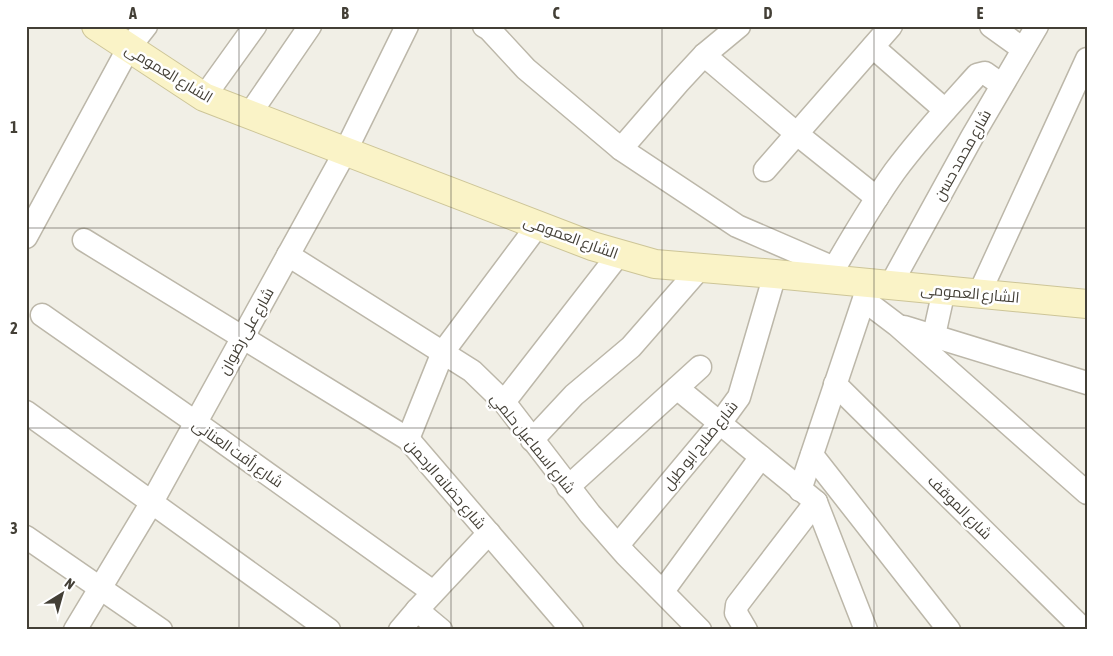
<svg xmlns="http://www.w3.org/2000/svg" width="1113" height="656" font-family="'Asap Condensed',Cairo,sans-serif">
<style>
.lines{fill:none;stroke-linecap:round;stroke-linejoin:round}
.minor-casing{stroke:#bcb7a9;stroke-width:25}
.secondary-casing{stroke:#cdc598;stroke-width:30}
.minor{stroke:#fff;stroke-width:22}
.secondary{stroke:#faf3c7;stroke-width:28}
.grid{fill:none;stroke:#433f36;stroke-width:1;stroke-opacity:0.55}
.labels{text-anchor:middle;dominant-baseline:central;stroke-width:5;stroke-linejoin:round;paint-order:stroke}
.street-label{font-size:15px;fill:#433f36;stroke:#fff}
.neatline{fill:none;stroke:#433f36;stroke-width:2}
.grid-label{font-size:16px;text-anchor:middle;font-weight:bold;fill:#433f36}
</style>
<rect width="100%" height="100%" fill="#f1efe6"/>
<g class="lines">
<!-- minor casing -->
<g class="minor-casing">
<g id="minor">
<polyline points="484,26 489,29 526,69 621,149 737,226 834,268"/>
<polyline points="991,26 1023,49"/>
<polyline points="873,47 945,110"/>
<polyline points="704,55 797,134 877,198"/>
<polyline points="204,97 255,26"/>
<polyline points="249,115 310,26"/>
<polyline points="621,149 678,83 704,55 739,26"/>
<polyline points="765,170 891,26"/>
<polyline points="26,237 128,49 146,26"/>
<polyline points="84,240 408,439 572,630"/>
<polyline points="288,255 472,371 504,402 590,514 626,555 700,630"/>
<path d="M828,279C849,243 870,206 895,171C920,137 949,106 977,75L985,73L1002,85"/>
<polyline points="890,286 972,137 1037,26"/>
<polyline points="979,294 1087,59"/>
<polyline points="864,300 897,325 1087,493"/>
<polyline points="42,315 195,422 433,592"/>
<polyline points="904,327 1087,383"/>
<polyline points="934,335 944,290"/>
<polyline points="835,384 1084,630"/>
<polyline points="677,388 816,502 866,630"/>
<polyline points="504,402 619,254"/>
<polyline points="26,412 329,630"/>
<polyline points="408,439 443,352 538,225"/>
<polyline points="532,440 574,395 631,347 700,268"/>
<polyline points="812,455 949,630"/>
<polyline points="568,487 700,367"/>
<polyline points="800,490 868,287"/>
<polyline points="26,537 161,630"/>
<polyline points="618,545 720,423 739,397 775,274"/>
<polyline points="663,591 761,457"/>
<polyline points="417,610 441,630"/>
<polyline points="75,630 152,502 345,152 407,26"/>
<polyline points="400,630 417,610 489,533"/>
<polyline points="746,630 736,613 737,605 816,502"/>
</g>
</g>
<!-- secondary casing -->
<g class="secondary-casing">
<polyline id="secondary" points="96,26 204,97 592,246 655,264 775,274 1087,304"/>
</g>
<!-- minor -->
<use href="#minor" class="minor"/>
<!-- secondary -->
<use href="#secondary" class="secondary"/>
</g>
<!-- grid -->
<path class="grid" d="M239,26V630M451,26V630M662,26V630M874,26V630M26,228H1087M26,428H1087"/>
<g class="labels">
<!-- street labels -->
<g class="street-label">
<text transform="translate(169 73) rotate(31)">الشارع العمومى</text>
<text transform="translate(962 155) rotate(-61)">شارع محمد حسن</text>
<text transform="translate(571 237) rotate(20)">الشارع العمومى</text>
<text transform="translate(970 293) rotate(5)">الشارع العمومى</text>
<text transform="translate(246 331) rotate(-61)">شارع على رضوان</text>
<text transform="translate(533 443) rotate(51)">شارع اسماعيل حلمي</text>
<text transform="translate(700 445) rotate(-51)">شارع صلاح ابو طبل</text>
<text transform="translate(238 453) rotate(35)">شارع رأفت العنانى</text>
<text transform="translate(446 484) rotate(49)">شارع حضانه الرحمن</text>
<text transform="translate(960 507) rotate(45)">شارع الموقف</text>
</g>
</g>
<!-- border -->
<rect width="1113" height="656" fill="none" stroke="#ffffff" stroke-width="55"/>
<!-- north arrow -->
<g transform="translate(62 594) rotate(37)" stroke="#ffffff" stroke-width="4" paint-order="stroke">
<path d="M0-4L9 19L0 12L-9 19Z" fill="#433f36"/>
<text y="-8" font-size="14" font-weight="bold" text-anchor="middle" fill="#433f36">N</text>
</g>
<rect x="28" y="28" width="1058" height="600" class="neatline"/>
<g class="grid-label">
<text x="133" y="19">A</text>
<text x="345" y="19">B</text>
<text x="556" y="19">C</text>
<text x="768" y="19">D</text>
<text x="980" y="19">E</text>
<text x="14" y="133">1</text>
<text x="14" y="334">2</text>
<text x="14" y="534">3</text>
</g>
</svg>
